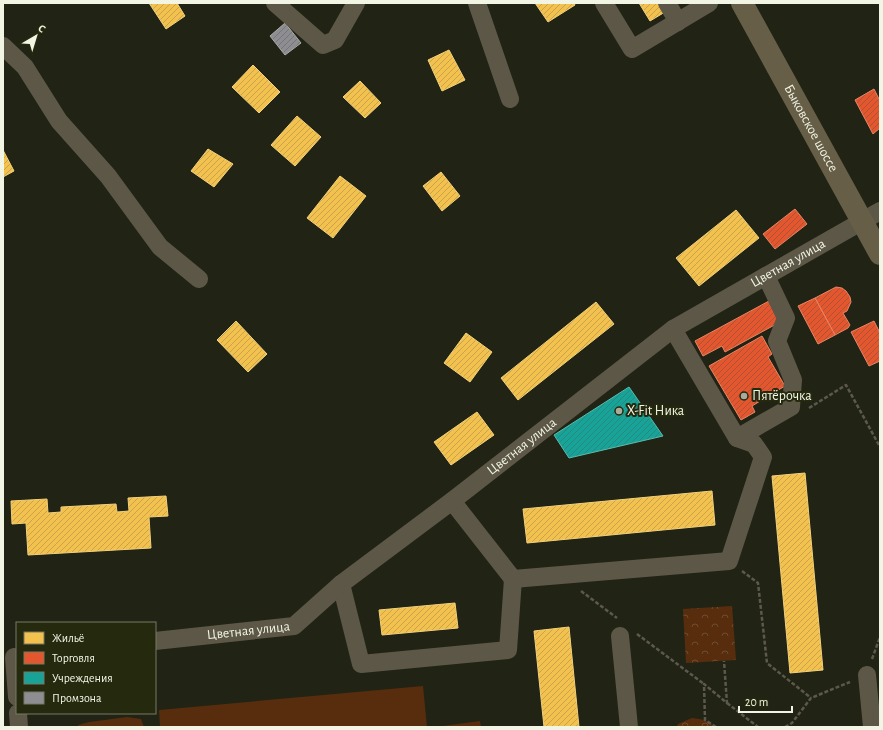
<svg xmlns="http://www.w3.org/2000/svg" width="883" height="730" font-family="'Alegreya Sans',sans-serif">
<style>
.grass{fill:#572d0e}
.forest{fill:url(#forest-crowns)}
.homes{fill:url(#homes-hatch);stroke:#f2d17b}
.shops{fill:url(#shops-hatch);stroke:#e88665}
.public{fill:url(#public-hatch);stroke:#59bcaf}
.industry{fill:url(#industry-hatch);stroke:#abacab}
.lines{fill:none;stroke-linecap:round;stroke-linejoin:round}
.path{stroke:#5c594c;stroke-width:2.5;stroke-dasharray:4 2;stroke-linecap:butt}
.minor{stroke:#5d5747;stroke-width:18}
.major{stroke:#665e47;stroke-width:22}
.poi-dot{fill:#a9ac9b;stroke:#25290e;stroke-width:1.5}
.labels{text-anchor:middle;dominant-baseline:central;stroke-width:4;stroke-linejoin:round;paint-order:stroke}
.street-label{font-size:14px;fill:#f2f5e4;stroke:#25290e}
.poi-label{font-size:14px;fill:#f2f5e4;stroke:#25290e;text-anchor:start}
</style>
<defs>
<pattern id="forest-crowns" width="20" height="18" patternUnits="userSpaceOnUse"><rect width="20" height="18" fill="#572d0e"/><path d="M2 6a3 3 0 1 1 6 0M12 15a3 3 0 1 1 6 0" fill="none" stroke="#704c31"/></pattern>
<pattern id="homes-hatch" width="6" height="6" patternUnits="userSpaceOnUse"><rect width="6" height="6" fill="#f2c14e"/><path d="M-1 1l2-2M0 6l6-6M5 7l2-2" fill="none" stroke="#c8a34c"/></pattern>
<pattern id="shops-hatch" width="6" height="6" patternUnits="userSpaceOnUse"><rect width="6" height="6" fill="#e4572e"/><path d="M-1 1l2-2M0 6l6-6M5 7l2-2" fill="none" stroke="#ae5236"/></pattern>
<pattern id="public-hatch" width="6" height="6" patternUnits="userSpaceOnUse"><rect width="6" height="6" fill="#17a398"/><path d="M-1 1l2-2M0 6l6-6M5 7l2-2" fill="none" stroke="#26887f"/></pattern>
<pattern id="industry-hatch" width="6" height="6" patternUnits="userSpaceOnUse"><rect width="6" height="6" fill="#8d8d92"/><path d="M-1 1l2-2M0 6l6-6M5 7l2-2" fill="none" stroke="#757677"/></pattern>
</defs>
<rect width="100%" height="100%" fill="#212314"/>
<!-- grass -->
<g class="grass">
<polygon points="423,686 427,727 160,727 159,710"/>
<polygon points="127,717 141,719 144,727 78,727 78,725 89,722"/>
<polygon points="480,721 481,727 435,727"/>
</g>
<!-- forest -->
<g class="forest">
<polygon points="732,606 736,660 686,663 683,609"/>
<polygon points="692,718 705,720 716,727 676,727 678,724"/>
</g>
<!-- homes -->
<g class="homes">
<polygon points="149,3 177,3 185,16 166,29"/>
<polygon points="535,3 574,3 575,5 548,22"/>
<polygon points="639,3 659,3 665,12 650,21"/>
<polygon points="449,50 465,80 442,91 428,60"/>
<polygon points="253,65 280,92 259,113 232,87"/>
<polygon points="360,81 381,103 365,118 343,97"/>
<polygon points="297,116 321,137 295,166 271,145"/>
<polygon points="208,149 233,164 214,187 191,171"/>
<polygon points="3,150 14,171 3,177"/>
<polygon points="441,172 460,196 442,211 423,186"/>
<polygon points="340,176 366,196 333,238 307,218"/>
<polygon points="736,210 759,238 699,286 676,258"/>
<polygon points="596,302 614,324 518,400 501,378"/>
<polygon points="236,321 267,354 248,372 217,340"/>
<polygon points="466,333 492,352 470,382 444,363"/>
<polygon points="477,412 494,435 451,465 434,442"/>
<polygon points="805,473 823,670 790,673 772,476"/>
<polygon points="712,491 715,525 527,543 523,509"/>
<polygon points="166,496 168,516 149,517 151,548 28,555 26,523 12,524 11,501 47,499 48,513 61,512 61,507 116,504 117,512 129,511 128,498"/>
<polygon points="455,603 458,628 382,635 379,610"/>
<polygon points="569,627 579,727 544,727 534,631"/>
</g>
<!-- shops -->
<g class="shops">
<polygon points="874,89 880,101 880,128 873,134 855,100"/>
<polygon points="795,209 807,224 775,249 763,234"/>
<polygon points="836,287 842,288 846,291 850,297 851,302 847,311 843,313 850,325 848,328 835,335 815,298"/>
<polygon points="815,298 835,335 818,344 798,306"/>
<polygon points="769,301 780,322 725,352 722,346 703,356 695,341"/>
<polygon points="874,321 880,333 880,361 869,366 851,332"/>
<polygon points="762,336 772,354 768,357 785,386 752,406 755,412 741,420 709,366"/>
</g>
<!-- public -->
<polygon class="public" points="629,387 663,436 569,458 554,435"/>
<!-- industry -->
<polygon class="industry" points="285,23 301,43 285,55 270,36"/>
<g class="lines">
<!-- path -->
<g class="path">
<polyline points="809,408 846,385 880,447"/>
<polyline points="742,571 758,583 767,663 811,698"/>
<polyline points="581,591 617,618"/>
<polyline points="637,634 704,684"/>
<polyline points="872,659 880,637"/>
<polyline points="727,703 758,727"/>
<polyline points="716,727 705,720 704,684 727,703 724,661"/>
<polyline points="785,727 792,723 811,698 850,682"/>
</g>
<!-- minor -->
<g class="minor">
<polyline points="275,3 323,45 335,40 356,3"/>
<polyline points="477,3 510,99"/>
<polyline points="604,3 632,49 709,3"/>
<polyline points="667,3 678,22"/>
<polyline points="3,46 25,67 59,121 108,176 160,247 199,279"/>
<polyline points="737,438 791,407 793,380 777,341 786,318 766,276"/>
<polyline points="452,501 513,579 729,561 763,457 754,444 737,438 673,329"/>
<polyline points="341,584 361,664 508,650 513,579"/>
<polyline points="620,636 629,727"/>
<path id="s1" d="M155,641L294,626L341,584L452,501L673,329L880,211"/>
<polyline points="14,657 17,697"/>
<polyline points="867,675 872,727"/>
<polyline points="18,713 19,727"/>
</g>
<!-- major -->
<path class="major" id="s2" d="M742,3L880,254"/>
</g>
<!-- markers -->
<g class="poi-dot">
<circle cx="744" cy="396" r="4"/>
<circle cx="619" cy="411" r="4"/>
</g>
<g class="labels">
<!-- street labels -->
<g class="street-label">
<text stroke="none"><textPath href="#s2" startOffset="143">Быковское шоссе</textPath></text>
<text stroke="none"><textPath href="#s1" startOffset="754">Цветная улица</textPath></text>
<text stroke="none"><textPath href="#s1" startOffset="430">Цветная улица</textPath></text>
<text stroke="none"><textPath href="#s1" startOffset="94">Цветная улица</textPath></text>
</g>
<!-- poi labels -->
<g class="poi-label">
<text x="752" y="396">Пятёрочка</text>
<text x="627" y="411">X-Fit Ника</text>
</g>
</g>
<!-- border -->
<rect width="883" height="730" fill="none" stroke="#f2f5e4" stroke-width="8"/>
<!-- legend -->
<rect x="16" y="622" width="140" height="92" fill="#25290e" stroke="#777b64"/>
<rect x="24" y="632" width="20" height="12" fill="#f2c14e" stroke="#777b64"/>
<text x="52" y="642" font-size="12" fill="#f2f5e4">Жильё</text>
<rect x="24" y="652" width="20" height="12" fill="#e4572e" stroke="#777b64"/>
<text x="52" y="662" font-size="12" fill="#f2f5e4">Торговля</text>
<rect x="24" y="672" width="20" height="12" fill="#17a398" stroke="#777b64"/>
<text x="52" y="682" font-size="12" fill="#f2f5e4">Учреждения</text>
<rect x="24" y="692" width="20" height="12" fill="#8d8d92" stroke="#777b64"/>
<text x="52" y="702" font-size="12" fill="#f2f5e4">Промзона</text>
<!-- north arrow -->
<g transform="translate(36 36) rotate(38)" stroke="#25290e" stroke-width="3" paint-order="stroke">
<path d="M0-3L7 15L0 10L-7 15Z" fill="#f2f5e4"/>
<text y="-6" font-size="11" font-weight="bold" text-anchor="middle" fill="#f2f5e4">С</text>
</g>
<!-- scale -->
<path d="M739 706v6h53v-6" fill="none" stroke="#f2f5e4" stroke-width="2"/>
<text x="745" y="706" font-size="12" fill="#f2f5e4" stroke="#25290e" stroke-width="3" paint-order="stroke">20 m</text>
</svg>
